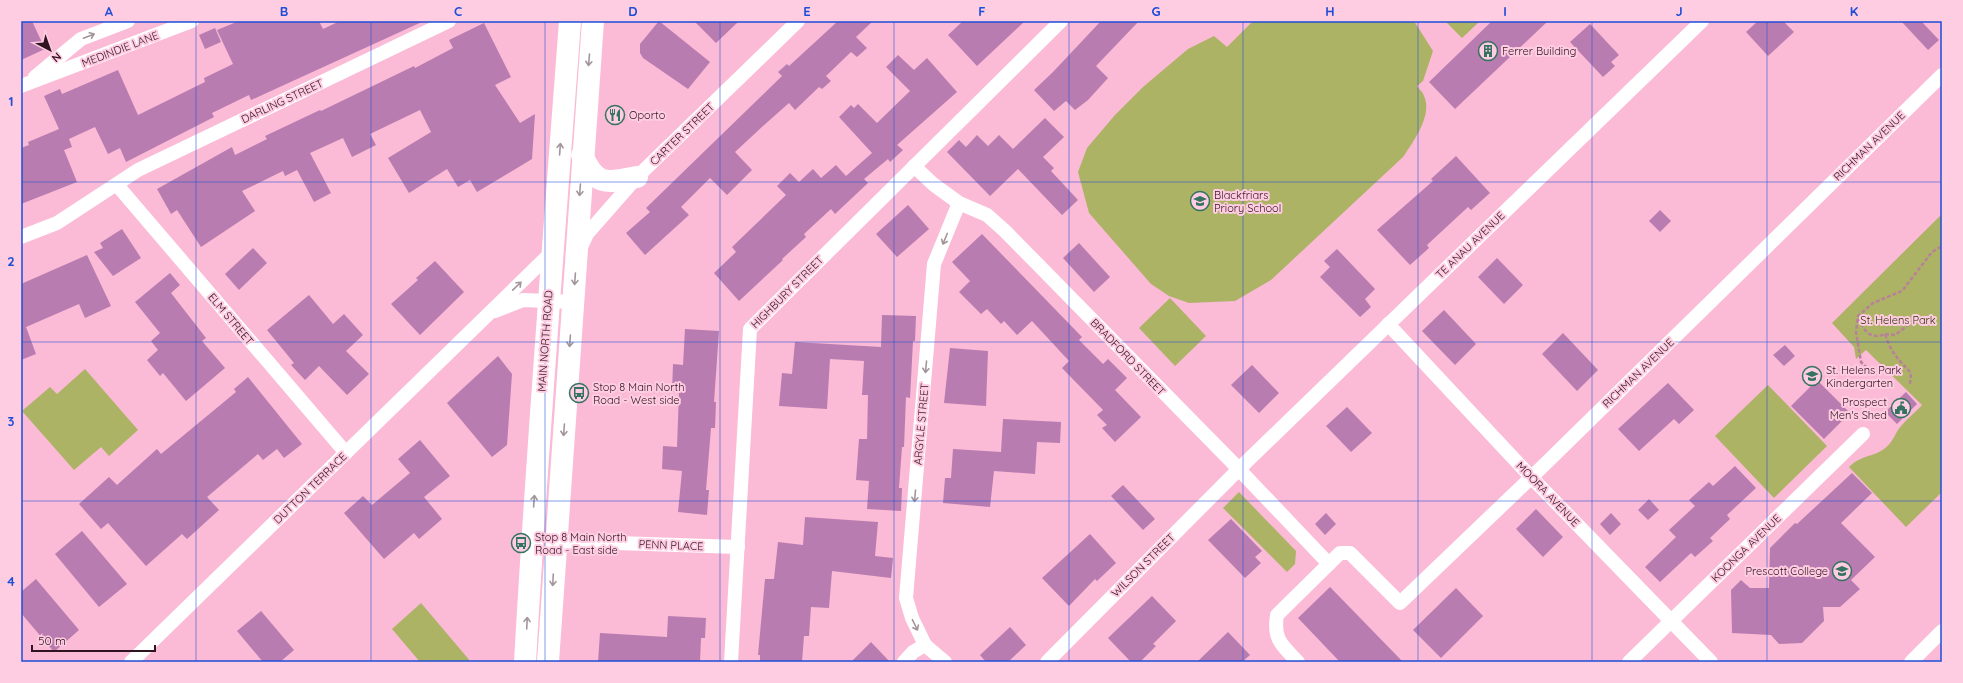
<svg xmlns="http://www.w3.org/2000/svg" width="1963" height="683" font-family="Quicksand,sans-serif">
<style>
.green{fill:#adb365}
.building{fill:#b97cb0}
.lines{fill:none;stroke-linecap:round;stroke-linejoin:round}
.path{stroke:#b78299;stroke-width:2.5;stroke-dasharray:4 2;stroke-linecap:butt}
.street{stroke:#fff;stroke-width:14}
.highway{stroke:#fff;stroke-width:22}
.oneway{stroke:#a2959b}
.grid{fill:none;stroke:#1d4ed8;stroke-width:1;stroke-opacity:0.55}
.labels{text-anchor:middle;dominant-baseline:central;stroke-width:4;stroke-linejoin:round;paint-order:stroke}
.street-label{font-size:11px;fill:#301321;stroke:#ffcde1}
.poi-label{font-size:11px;fill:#301321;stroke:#ffcde1;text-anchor:start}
.park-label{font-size:11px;fill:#30320b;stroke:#ffcde1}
.neatline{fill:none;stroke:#1d4ed8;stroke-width:1.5}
.grid-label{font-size:13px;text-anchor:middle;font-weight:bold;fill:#1d4ed8}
</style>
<rect width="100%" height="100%" fill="#fbbad6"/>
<!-- green -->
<g class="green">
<path d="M1253,21H1414L1433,51L1423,81L1417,86C1419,89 1423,92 1424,96C1433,115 1413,142 1403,157L1271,280L1235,301L1189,303L1169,296L1151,284L1089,213L1078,172L1087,148L1115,115L1143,87L1188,49L1214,36L1227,47Z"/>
<polygon points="1445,21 1480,21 1462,38"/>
<path d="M1942,214V492L1906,527L1849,467C1863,454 1871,458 1884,449C1891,444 1894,437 1898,430C1904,421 1915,413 1922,405L1866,350L1856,359L1854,347L1832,323Z"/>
<polygon points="1170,298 1206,336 1175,366 1139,328"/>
<polygon points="85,369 138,430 109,456 101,447 74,470 22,411 50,387 57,394"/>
<polygon points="1768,385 1827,446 1774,498 1715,436"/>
<polygon points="1239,492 1296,551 1295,564 1287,572 1223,508"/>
<polygon points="421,603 471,662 420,662 392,629"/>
</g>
<!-- building -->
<g class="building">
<polygon points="21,21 32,21 45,49 21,60"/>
<polygon points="239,21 319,21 323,29 340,21 424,21 251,100 249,95 212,113 214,117 126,162 120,148 108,154 95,127 69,139 72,147 64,150 77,182 21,204 21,148 29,145 28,142 59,129 44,96 60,89 62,94 118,70 138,115 205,82 204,78 233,64 217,30"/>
<polygon points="659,21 710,62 688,89 643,58 640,53 640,44"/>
<polygon points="694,21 739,21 716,43"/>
<polygon points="838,21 873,21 856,37 867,48 857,57 851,52 826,76 831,81 822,89 819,87 795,110 789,103 763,126 735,152 752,170 727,195 710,178 681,207 689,215 645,255 626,233 650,212 646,208 782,76 778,72 787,64 789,66"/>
<polygon points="963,21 1025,21 977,66 948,35"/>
<polygon points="1101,21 1139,21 1096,66 1108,78 1088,100 1075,110 1066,101 1054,111 1034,90 1053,72"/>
<polygon points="1492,21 1548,21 1455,109 1429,82"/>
<polygon points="1758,21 1783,21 1794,32 1768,56 1746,32"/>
<polygon points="1901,21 1921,21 1939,40 1928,50"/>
<polygon points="484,23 511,77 495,85 520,123 535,114 532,159 477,192 470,180 458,187 447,169 409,193 388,158 431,132 420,110 370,134 376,145 352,157 343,138 310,153 331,193 314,202 297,170 285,176 283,171 242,191 255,211 201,247 177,210 171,214 157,189 232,147 235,155 267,139 265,136 320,110 321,111 414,66 415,68 453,48 449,40"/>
<polygon points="1590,24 1619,55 1611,62 1615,66 1603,77 1570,42"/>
<polygon points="215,28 221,42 205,49 199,35"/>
<polygon points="898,55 914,70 927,58 957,92 897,145 903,150 890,162 888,159 864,179 868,183 835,214 831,209 804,234 806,237 782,259 783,260 739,301 714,273 736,252 732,247 786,195 777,186 790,173 799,182 813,169 821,178 836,165 846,176 872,153 839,117 851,105 854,108 858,104 877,123 910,91 886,67"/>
<polygon points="1045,118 1064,137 1043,157 1054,168 1051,171 1078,200 1062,215 1018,169 990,196 947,152 959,140 966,147 977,135 988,146 999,135 1013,149"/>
<polygon points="1456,156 1490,193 1471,210 1468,207 1427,245 1429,248 1410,265 1377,230 1433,181 1431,179"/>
<polygon points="908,205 929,229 897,257 876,234"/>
<polygon points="1660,210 1671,221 1660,232 1649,221"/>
<polygon points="122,229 141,258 113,276 94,252 103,248 100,243"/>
<polygon points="982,234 1082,337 1079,340 1103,364 1108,359 1127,378 1115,390 1141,417 1115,442 1102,428 1107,425 1097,415 1103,410 1062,368 1069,361 1032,321 1017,335 1004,321 1001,324 987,309 981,314 959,292 970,281 952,262"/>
<polygon points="1079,243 1110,277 1094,292 1063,258"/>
<polygon points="253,248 267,263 239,290 225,274"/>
<polygon points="1337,249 1375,289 1365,299 1371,307 1360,317 1320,277 1330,267 1324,261"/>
<polygon points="87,255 111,306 85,318 79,304 26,327 36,354 21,360 21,284"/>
<polygon points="1497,258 1523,285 1504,304 1478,277"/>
<polygon points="435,261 464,292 420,335 391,304 418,280 416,278"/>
<polygon points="170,273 180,285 171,293 206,338 202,341 225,368 186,401 163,373 160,376 147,360 158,350 151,341 160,333 135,302"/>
<polygon points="309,295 333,324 344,314 363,335 346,351 369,374 347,395 319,366 305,380 291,365 294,363 267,330"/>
<polygon points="1444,310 1476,344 1455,365 1422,331"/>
<polygon points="882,315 916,316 915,341 913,341 910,398 906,397 904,447 902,447 899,488 902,488 901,511 867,509 869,481 856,480 859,439 867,439 868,395 862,395 864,361 830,359 827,409 779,406 782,373 792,374 795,342 881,347"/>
<polygon points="685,329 719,331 714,402 716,402 715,428 711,428 706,490 709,490 707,515 678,512 682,471 662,469 663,446 677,447 679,392 672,392 673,364 683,365"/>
<polygon points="1563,333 1598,370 1577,391 1542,354"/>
<polygon points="1785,345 1795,356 1784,366 1773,355"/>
<polygon points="950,348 988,351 986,406 944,403"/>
<polygon points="498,356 512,374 507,445 492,457 447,403"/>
<polygon points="1252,365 1279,393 1259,413 1231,385"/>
<polygon points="248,377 302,444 284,458 277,449 263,460 258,454 207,497 219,510 187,539 182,534 146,566 108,523 101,529 79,504 109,477 117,485 157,449 161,454 236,392 234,389"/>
<polygon points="1817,380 1850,413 1824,439 1791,406"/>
<polygon points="1668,383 1694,410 1679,424 1674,419 1639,451 1618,429"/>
<polygon points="1906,392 1917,404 1897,424 1885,412"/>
<polygon points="1347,407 1372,433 1351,452 1326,426"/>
<polygon points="1003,419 1061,422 1060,443 1037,442 1035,474 994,471 990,507 943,503 945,478 951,478 953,449 1001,452"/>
<polygon points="420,440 450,476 424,497 442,519 419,539 414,533 384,559 344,513 363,496 372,505 410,473 398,459"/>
<polygon points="1735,466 1756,488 1727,515 1730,519 1710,538 1713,541 1695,557 1691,553 1660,582 1645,567 1676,537 1669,530 1695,506 1689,500 1709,482 1713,486"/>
<polygon points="1852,473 1872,493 1841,523 1875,557 1851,580 1860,589 1840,607 1823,607 1824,621 1802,643 1779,644 1771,635 1732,633 1731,590 1741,580 1750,588 1769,588 1770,548 1795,523 1797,524"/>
<polygon points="1123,485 1155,519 1143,530 1111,496"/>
<polygon points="1649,499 1659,510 1648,520 1638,510"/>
<polygon points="1536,509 1563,537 1543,557 1516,529"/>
<polygon points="1326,513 1336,524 1325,535 1315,524"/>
<polygon points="1611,513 1621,524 1610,535 1600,524"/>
<polygon points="805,517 878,522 875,556 893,558 891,578 832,571 829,608 811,607 809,636 804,636 802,662 760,662 760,655 758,655 765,579 774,579 778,542 803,545"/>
<polygon points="1231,519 1262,551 1255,557 1261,563 1245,578 1208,540"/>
<polygon points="82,531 127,584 99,607 55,554"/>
<polygon points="1090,534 1116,563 1097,581 1095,579 1069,606 1042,578"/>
<polygon points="36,579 79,630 54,652 21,613 21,592"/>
<polygon points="1330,587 1403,662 1340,662 1298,618"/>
<polygon points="1456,588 1483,616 1441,658 1413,630"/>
<polygon points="1152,596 1176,621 1153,644 1156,646 1140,662 1131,662 1108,638"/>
<polygon points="261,611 294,650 280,662 263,662 237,631"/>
<polygon points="668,616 706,618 705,638 701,638 700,662 598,662 600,633 667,637"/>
<polygon points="1010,627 1026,645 1008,662 986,662 980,655"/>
<polygon points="1228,632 1250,655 1242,662 1197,662"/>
<polygon points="871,642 890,662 851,662"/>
</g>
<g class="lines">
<!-- path -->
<g class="path">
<path d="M1859,318C1863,331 1871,340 1885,334C1891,353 1898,359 1911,373L1910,384"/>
<polyline points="1885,334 1895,335 1920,316"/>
<polyline points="1867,368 1861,362 1856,332 1858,316 1873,303 1902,291 1932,252 1942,246"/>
</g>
<!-- street -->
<g class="street">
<polyline points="35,77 81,39 128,21"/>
<polyline points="21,86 192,21"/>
<polyline points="914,166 933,184 959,203 987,215 1005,231 1232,462 1329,564"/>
<polyline points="117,185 346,453"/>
<polyline points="21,237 57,223 138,170 449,21"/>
<polyline points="580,249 587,234 637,177 798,21"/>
<polyline points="495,311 523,300 573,302"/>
<polyline points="1388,324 1531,477 1711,662"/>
<polyline points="556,541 738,547"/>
<polyline points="925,645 912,618 906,598 934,264 959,203"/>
<polyline points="131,662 552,252"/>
<polyline points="731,662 750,329 1061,21"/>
<polyline points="904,662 913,652 925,645 945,662"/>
<polyline points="1047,662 1239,469 1702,21"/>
<path d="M1298,662C1282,645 1273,640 1277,615L1340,553H1350L1400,603L1540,469L1942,75"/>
<polyline points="1629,662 1863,434"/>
<polyline points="1911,662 1942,631"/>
</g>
<!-- highway -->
<g class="highway">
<path d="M582,155C596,187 607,183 637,177"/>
<path d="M525,662C537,448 554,235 570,21"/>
<polyline points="548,662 593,21"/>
</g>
</g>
<!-- one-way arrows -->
<defs><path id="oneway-shaft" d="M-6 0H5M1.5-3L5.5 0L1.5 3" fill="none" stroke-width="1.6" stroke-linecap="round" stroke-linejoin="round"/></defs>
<g class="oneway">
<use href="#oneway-shaft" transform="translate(89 36) rotate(-21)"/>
<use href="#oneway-shaft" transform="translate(589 60) rotate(95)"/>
<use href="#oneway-shaft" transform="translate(560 149) rotate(-86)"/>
<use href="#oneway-shaft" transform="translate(580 190) rotate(94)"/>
<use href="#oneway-shaft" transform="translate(945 239) rotate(112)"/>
<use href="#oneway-shaft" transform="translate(575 279) rotate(94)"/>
<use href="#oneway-shaft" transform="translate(517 286) rotate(-44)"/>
<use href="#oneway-shaft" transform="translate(570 341) rotate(94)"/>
<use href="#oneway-shaft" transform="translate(926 367) rotate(95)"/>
<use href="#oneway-shaft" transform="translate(564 430) rotate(94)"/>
<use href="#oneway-shaft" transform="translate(915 496) rotate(95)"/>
<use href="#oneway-shaft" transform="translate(534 501) rotate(-86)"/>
<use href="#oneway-shaft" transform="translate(553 580) rotate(93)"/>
<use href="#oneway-shaft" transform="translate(527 623) rotate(-87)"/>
<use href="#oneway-shaft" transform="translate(915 625) rotate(64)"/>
</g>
<!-- grid -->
<path class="grid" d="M196,21V662M371,21V662M545,21V662M720,21V662M894,21V662M1069,21V662M1243,21V662M1418,21V662M1592,21V662M1767,21V662M21,182H1942M21,342H1942M21,501H1942"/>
<!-- icons -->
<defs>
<g id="building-ring" transform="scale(1)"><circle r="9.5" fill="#ffcde1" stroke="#347361" stroke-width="1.5"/><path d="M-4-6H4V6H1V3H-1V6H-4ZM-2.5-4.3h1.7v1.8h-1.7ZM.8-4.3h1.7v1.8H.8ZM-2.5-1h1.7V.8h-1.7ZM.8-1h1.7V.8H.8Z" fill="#347361"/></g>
<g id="restaurant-ring" transform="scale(1)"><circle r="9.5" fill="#ffcde1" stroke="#347361" stroke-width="1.5"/><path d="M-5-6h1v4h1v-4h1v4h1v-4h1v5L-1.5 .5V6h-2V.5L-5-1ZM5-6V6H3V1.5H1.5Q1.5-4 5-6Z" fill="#347361"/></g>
<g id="school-ring" transform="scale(1)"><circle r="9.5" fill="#ffcde1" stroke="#347361" stroke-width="1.5"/><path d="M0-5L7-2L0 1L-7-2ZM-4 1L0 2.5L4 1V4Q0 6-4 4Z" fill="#347361"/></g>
<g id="bus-ring" transform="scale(1)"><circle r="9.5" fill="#ffcde1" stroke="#347361" stroke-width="1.5"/><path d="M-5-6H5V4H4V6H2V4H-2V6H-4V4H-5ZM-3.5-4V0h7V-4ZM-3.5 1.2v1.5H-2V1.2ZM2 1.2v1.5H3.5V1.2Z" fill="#347361"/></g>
<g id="civic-ring" transform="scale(1)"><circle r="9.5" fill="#ffcde1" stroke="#347361" stroke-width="1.5"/><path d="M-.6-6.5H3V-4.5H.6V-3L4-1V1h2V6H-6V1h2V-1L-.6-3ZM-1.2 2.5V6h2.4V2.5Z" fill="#347361"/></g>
</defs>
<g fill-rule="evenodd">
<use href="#building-ring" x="1488" y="51"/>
<use href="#restaurant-ring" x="615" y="115"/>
<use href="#school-ring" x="1200" y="201"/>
<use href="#school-ring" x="1812" y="376"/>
<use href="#bus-ring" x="579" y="393"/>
<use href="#civic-ring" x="1901" y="408"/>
<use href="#bus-ring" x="521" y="543"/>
<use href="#school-ring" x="1842" y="571"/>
</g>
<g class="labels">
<!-- street labels -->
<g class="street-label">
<text transform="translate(120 49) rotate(-21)">MEDINDIE LANE</text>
<text transform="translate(282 101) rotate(-25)">DARLING STREET</text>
<text transform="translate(682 134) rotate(-44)">CARTER STREET</text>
<text transform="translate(1869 146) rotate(-44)">RICHMAN AVENUE</text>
<text transform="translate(1470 245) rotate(-44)">TE ANAU AVENUE</text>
<text transform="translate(787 292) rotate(-45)">HIGHBURY STREET</text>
<text transform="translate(231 319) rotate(50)">ELM STREET</text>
<text transform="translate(545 341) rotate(-86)">MAIN NORTH ROAD</text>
<text transform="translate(1128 357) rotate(46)">BRADFORD STREET</text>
<text transform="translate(1638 373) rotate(-44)">RICHMAN AVENUE</text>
<text transform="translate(921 424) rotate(-85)">ARGYLE STREET</text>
<text transform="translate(310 488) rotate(-44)">DUTTON TERRACE</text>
<text transform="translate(1548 494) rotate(46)">MOORA AVENUE</text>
<text transform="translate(671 545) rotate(2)">PENN PLACE</text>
<text transform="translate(1746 548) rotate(-44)">KOONGA AVENUE</text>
<text transform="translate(1143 565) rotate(-45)">WILSON STREET</text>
</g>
<!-- poi labels -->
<g class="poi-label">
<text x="1502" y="51">Ferrer Building</text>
<text x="629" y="115">Oporto</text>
<text x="1214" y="195">Blackfriars<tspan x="1214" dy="13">Priory School</tspan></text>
<text x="1826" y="370">St. Helens Park<tspan x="1826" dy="13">Kindergarten</tspan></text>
<text x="593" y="387">Stop 8 Main North<tspan x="593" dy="13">Road - West side</tspan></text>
<text x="1887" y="402" text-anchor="end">Prospect<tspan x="1887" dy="13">Men's Shed</tspan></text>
<text x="535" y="537">Stop 8 Main North<tspan x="535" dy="13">Road - East side</tspan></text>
<text x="1828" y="571" text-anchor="end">Prescott College</text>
</g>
<!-- park labels -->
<g class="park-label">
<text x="1898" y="320">St. Helens Park</text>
</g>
</g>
<!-- border -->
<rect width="1963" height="683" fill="none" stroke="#ffcde1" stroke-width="44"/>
<!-- north arrow -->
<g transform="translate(50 50) rotate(139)" stroke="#ffcde1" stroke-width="3" paint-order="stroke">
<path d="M0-3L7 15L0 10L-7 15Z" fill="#301321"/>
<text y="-6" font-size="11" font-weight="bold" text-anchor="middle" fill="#301321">N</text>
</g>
<!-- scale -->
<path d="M32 645v6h123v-6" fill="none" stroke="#301321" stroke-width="2"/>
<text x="38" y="645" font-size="12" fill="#301321" stroke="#ffcde1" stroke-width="3" paint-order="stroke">50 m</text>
<rect x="22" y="22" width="1919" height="639" class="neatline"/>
<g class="grid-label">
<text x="109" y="16">A</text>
<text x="284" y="16">B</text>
<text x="458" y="16">C</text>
<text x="633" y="16">D</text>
<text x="807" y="16">E</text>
<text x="982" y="16">F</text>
<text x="1156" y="16">G</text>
<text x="1330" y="16">H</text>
<text x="1505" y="16">I</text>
<text x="1679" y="16">J</text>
<text x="1854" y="16">K</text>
<text x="11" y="106">1</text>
<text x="11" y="266">2</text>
<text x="11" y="426">3</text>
<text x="11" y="586">4</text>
</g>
</svg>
